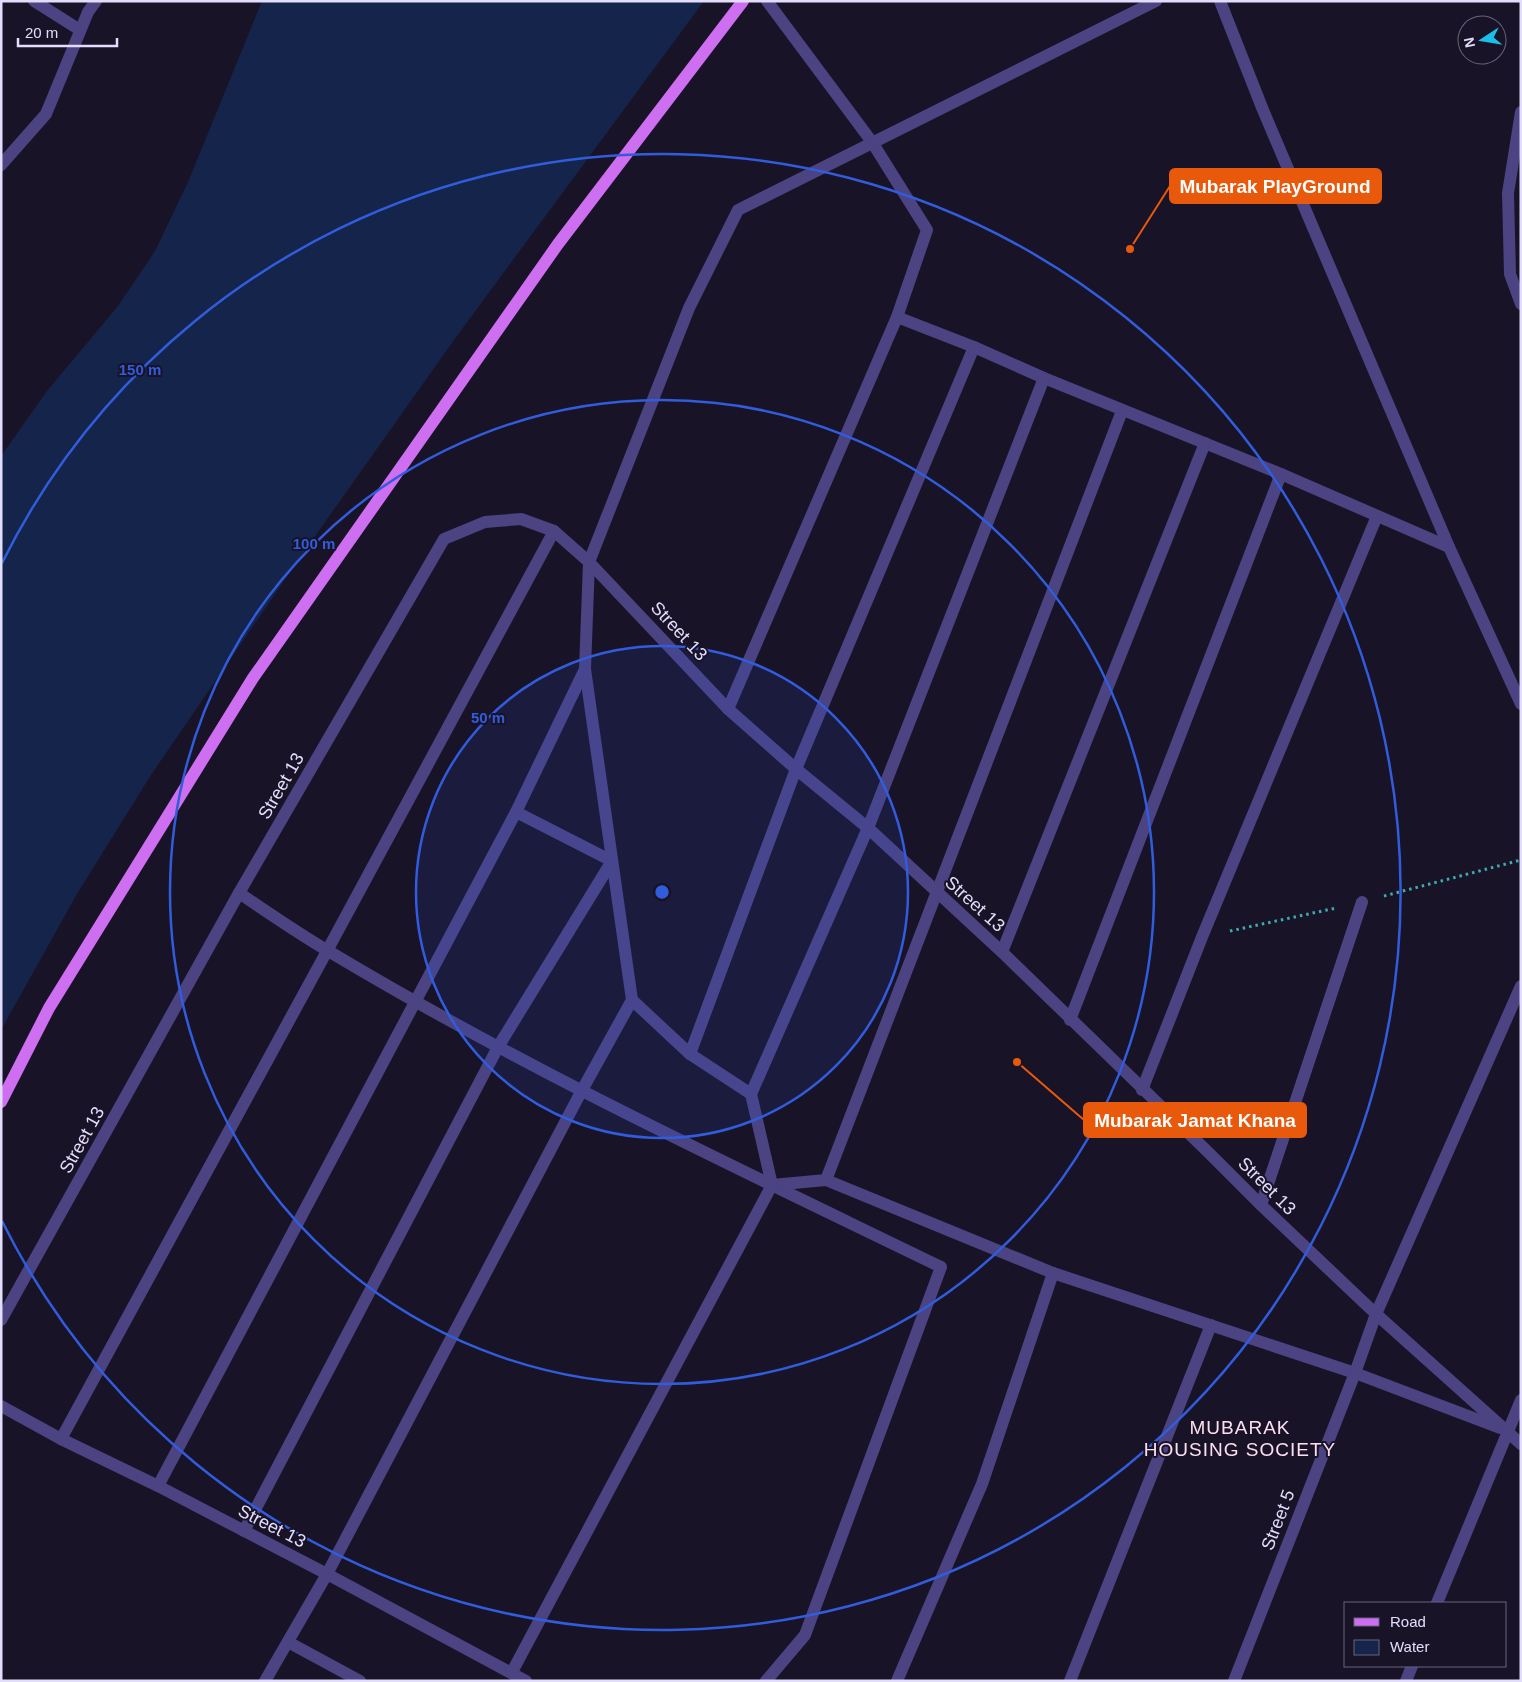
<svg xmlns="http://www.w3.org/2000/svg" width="1522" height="1682" font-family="Helvetica,sans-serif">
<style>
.water{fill:#14244a}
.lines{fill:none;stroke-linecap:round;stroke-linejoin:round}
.path{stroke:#3dabaf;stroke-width:3;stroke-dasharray:2.5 4;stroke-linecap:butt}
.minor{stroke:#4b4382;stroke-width:12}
.major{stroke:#cd6ff0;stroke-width:12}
.ring{fill:none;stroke:#315cdc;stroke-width:2.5}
.labels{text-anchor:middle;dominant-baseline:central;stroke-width:4;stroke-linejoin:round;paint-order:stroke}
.street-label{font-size:18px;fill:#e3ddfc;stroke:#191328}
.neighbourhood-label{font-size:19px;letter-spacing:1px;fill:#fcdfee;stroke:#191328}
.centre{fill:#315cdc;stroke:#191328;stroke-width:2.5}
.ring-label{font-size:15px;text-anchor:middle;font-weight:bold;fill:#315cdc;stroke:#191328;stroke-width:4;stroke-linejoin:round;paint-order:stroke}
.leader{fill:none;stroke:#e8590c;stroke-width:2}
.callout-dot{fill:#e8590c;stroke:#191328;stroke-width:2}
.callout{fill:#e8590c;stroke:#e8590c;stroke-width:2}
.callout-label{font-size:19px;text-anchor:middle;font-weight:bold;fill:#fff}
</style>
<rect width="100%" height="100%" fill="#191328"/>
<!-- water -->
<polygon class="water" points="262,1 704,1 454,340 299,559 151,775 77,894 1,1030 1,456 47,391 118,306 155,251 188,182"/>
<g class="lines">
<!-- path -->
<g class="path">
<polyline points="1384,896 1521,860"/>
<polyline points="1230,931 1336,908"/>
</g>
<!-- minor -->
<g class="minor">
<polyline points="34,1 80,30"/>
<polyline points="1220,1 1263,110 1449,547 1521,704"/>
<polyline points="1521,112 1508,193 1510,274 1521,304"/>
<polyline points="1,165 46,114 88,12 96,1"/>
<polyline points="897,317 974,347 1044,378 1281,474 1449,547"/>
<polyline points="728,709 897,317 927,230 872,142 767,1"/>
<path d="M239,893C269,913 299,934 330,952C527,1070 735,1167 941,1267L805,1635L766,1681"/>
<polyline points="1002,952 1205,443"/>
<polyline points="632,1000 690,1054 796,769 974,347"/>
<polyline points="1070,1020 1281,474"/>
<polyline points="690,1054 751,1094"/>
<polyline points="1142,1090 1202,937 1377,516"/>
<polyline points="826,1180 1053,1273 1355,1373 1500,1428"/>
<polyline points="772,1185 826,1180 1122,411"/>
<polyline points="1261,1205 1362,902"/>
<polyline points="1,1320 239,893 444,539 485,522 521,519 554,531 589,562 728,709 796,769 868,828 1002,952 1209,1153 1261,1205 1376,1314 1521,1444"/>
<polyline points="1,1406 61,1439 158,1486 327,1574 526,1681"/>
<polyline points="61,1439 327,951 554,531"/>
<polyline points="158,1486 516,812 585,669"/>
<polyline points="244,1531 498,1047 612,861 516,812"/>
<polyline points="1437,1603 1521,1400"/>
<polyline points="288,1642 360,1681"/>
<polyline points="512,1672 772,1185 751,1094 868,828 1044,378"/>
<polyline points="265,1681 327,1574 581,1092 632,1000 585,669 589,562 689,308 738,210 1156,1"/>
<polyline points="897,1681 982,1484 1053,1273"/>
<polyline points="1070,1681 1211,1325"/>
<polyline points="1234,1681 1355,1373 1376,1314 1521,986"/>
<polyline points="1406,1681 1412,1666"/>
</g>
<!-- major -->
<polyline class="major" points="1,1102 49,1008 253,678 558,244 743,1"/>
</g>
<!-- distance rings -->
<circle cx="662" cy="892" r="246" fill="#315cdc" fill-opacity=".12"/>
<g class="ring">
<circle cx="662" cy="892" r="246"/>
<circle cx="662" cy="892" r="492"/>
<path d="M2 563A738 738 0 1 1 2 1221"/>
</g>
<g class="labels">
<!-- street labels -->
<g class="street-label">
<text transform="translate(679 631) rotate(47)">Street 13</text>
<text transform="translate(281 786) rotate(-60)">Street 13</text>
<text transform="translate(975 904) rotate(42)">Street 13</text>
<text transform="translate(82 1140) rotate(-61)">Street 13</text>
<text transform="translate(1267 1186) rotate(45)">Street 13</text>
<text transform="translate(1278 1520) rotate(-69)">Street 5</text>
<text transform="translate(272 1526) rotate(27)">Street 13</text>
</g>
<!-- neighbourhood labels -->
<g class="neighbourhood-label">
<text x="1240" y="1427">MUBARAK<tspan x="1240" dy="22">HOUSING SOCIETY</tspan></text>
</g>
</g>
<circle cx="662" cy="892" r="8" class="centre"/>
<g class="ring-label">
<text x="140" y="375">150 m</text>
<text x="314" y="549">100 m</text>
<text x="488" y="723">50 m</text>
</g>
<!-- callouts -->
<path class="leader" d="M1130 249L1170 186M1017 1062L1084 1120"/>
<g class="callout-dot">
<circle cx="1130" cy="249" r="5"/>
<circle cx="1017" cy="1062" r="5"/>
</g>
<g class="callout">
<rect x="1170" y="169" width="211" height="34" rx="5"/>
<rect x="1084" y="1103" width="222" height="34" rx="5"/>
</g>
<g class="callout-label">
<text x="1275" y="193">Mubarak PlayGround</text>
<text x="1195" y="1127">Mubarak Jamat Khana</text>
</g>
<!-- border -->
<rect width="1522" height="1682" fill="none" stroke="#e3ddfc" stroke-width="5"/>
<!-- legend -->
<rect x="1344" y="1602" width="162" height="65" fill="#191328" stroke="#6a647d"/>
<rect x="1354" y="1618" width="25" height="8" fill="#cd6ff0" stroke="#6a647d"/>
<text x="1390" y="1627" font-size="15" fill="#e3ddfc">Road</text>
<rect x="1354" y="1640" width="25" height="15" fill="#14244a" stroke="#6a647d"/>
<text x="1390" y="1652" font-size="15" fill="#e3ddfc">Water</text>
<!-- north arrow -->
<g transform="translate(1482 40) rotate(258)"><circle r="24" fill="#191328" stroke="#6a647d"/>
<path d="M0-4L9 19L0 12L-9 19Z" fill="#1cbfe8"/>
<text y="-8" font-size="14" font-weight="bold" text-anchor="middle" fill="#e3ddfc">N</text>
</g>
<!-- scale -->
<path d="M18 38v8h99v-8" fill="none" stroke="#e3ddfc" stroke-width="2.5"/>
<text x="25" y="38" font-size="15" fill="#e3ddfc" stroke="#191328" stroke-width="4" paint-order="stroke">20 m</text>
</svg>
